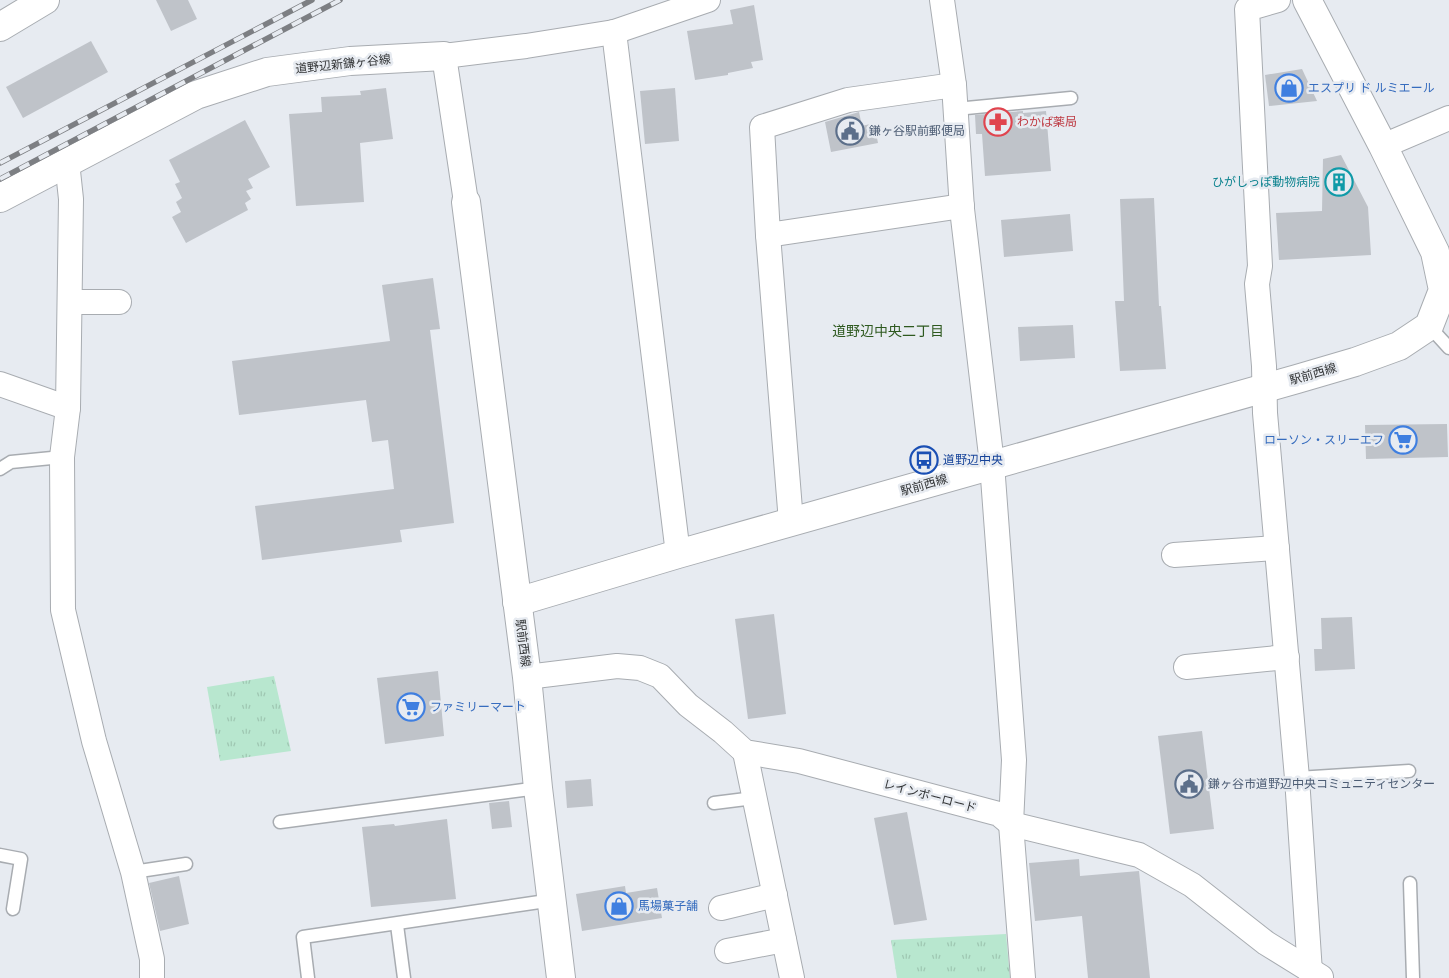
<svg xmlns="http://www.w3.org/2000/svg" width="1449" height="978" font-family="Helvetica,'Noto Sans JP',sans-serif">
<style>
.grass{fill:url(#grass-tufts)}
.building{fill:#bfc3c9}
.lines{fill:none;stroke-linecap:round;stroke-linejoin:round}
.service-casing{stroke:#a8acb1;stroke-width:15}
.minor-casing{stroke:#a8acb1;stroke-width:26}
.tertiary-casing{stroke:#a8acb1;stroke-width:30}
.primary-casing{stroke:#a8acb1;stroke-width:30}
.service{stroke:#fff;stroke-width:12}
.minor{stroke:#fff;stroke-width:24}
.tertiary{stroke:#fff;stroke-width:28}
.primary{stroke:#fff;stroke-width:28}
.rail-casing{stroke:#7d7f83;stroke-width:5.5}
.rail{stroke:#e7ebf1;stroke-width:4;stroke-dasharray:11;stroke-linecap:butt}
.labels{text-anchor:middle;dominant-baseline:central;stroke-width:5;stroke-linejoin:round;paint-order:stroke}
.street-label{font-size:12px;fill:#313335;stroke:#e7ebf1}
.shop-label{font-size:12px;fill:#366cbe;stroke:#e7ebf1;text-anchor:start}
.health-label{font-size:12px;fill:#be3a42;stroke:#e7ebf1;text-anchor:start}
.service-label{font-size:12px;fill:#4e5e75;stroke:#e7ebf1;text-anchor:start}
.culture-label{font-size:12px;fill:#0d838f;stroke:#e7ebf1;text-anchor:end}
.transit-label{font-size:12px;fill:#164399;stroke:#e7ebf1;text-anchor:start}
.neighbourhood-label{font-size:14px;fill:#2e591f;stroke:#e7ebf1}
</style>
<defs>
<pattern id="grass-tufts" width="24" height="20" patternUnits="userSpaceOnUse" patternTransform="scale(1.25)"><rect width="24" height="20" fill="#b8e7cf"/><path d="M3 7l-1-3M5 7V3M7 7l1-3M15 17l-1-3M17 17v-4M19 17l1-3" fill="none" stroke="#9fc7b2"/></pattern>
</defs>
<rect width="100%" height="100%" fill="#e7ebf1"/>
<!-- grass -->
<g class="grass">
<polygon points="274,676 291,751 220,761 207,687"/>
<polygon points="1006,934 1010,978 897,978 891,940"/>
</g>
<!-- building -->
<g class="building">
<polygon points="156,0 188,0 197,19 171,31"/>
<polygon points="754,5 763,60 751,62 753,68 728,73 728,75 695,80 687,31 733,24 730,10"/>
<polygon points="91,41 108,72 23,118 6,87"/>
<polygon points="1302,69 1317,101 1269,106 1265,75"/>
<polygon points="386,88 393,139 360,143 364,202 296,206 289,114 322,112 321,97 361,95 360,91"/>
<polygon points="675,88 679,141 645,144 640,91"/>
<polygon points="1023,111 1023,113 1046,111 1051,171 985,176 982,134 976,134 975,115"/>
<polygon points="859,112 862,126 874,123 878,143 831,152 825,122"/>
<polygon points="245,120 270,167 248,179 253,188 246,191 251,199 245,203 248,210 186,243 172,217 181,212 176,202 182,198 175,184 180,182 169,160"/>
<polygon points="1341,155 1368,207 1371,255 1279,260 1276,213 1322,211 1323,159"/>
<polygon points="1154,198 1159,306 1161,306 1166,369 1120,371 1115,301 1124,301 1120,199"/>
<polygon points="1070,214 1073,251 1004,257 1001,220"/>
<polygon points="433,278 440,329 430,330 454,523 400,530 402,542 262,560 255,506 394,489 388,440 372,442 366,400 239,415 232,361 390,341 382,285"/>
<polygon points="1073,325 1075,358 1020,361 1018,327"/>
<polygon points="1447,424 1448,457 1366,459 1365,425"/>
<polygon points="774,614 786,714 748,719 735,619"/>
<polygon points="1352,617 1355,669 1315,671 1314,649 1322,649 1321,618"/>
<polygon points="438,671 444,736 385,744 377,678"/>
<polygon points="1202,731 1214,829 1170,834 1158,736"/>
<polygon points="591,779 593,806 567,808 565,781"/>
<polygon points="509,801 512,827 492,829 489,803"/>
<polygon points="907,812 927,920 894,925 874,818"/>
<polygon points="447,819 456,899 371,907 362,827 394,824 395,826"/>
<polygon points="1079,859 1080,876 1139,871 1150,978 1088,978 1082,916 1035,921 1029,863"/>
<polygon points="179,876 189,924 160,931 149,883"/>
<polygon points="625,886 626,893 657,888 662,918 582,931 576,894"/>
</g>
<g class="lines">
<!-- service casing -->
<g class="service-casing">
<g id="service">
<polyline points="956,109 1071,98"/>
<polyline points="1429,326 1449,348"/>
<polyline points="0,469 11,462 62,457"/>
<polyline points="1297,778 1409,771"/>
<polyline points="714,803 754,798"/>
<polyline points="280,822 538,788"/>
<polyline points="0,855 21,859 13,909"/>
<polyline points="133,872 186,864"/>
<polyline points="1410,883 1413,978"/>
<polyline points="397,925 404,978"/>
<polyline points="308,978 303,937 553,900"/>
</g>
</g>
<!-- minor casing -->
<g class="minor-casing">
<g id="minor">
<polyline points="942,0 954,85 962,209 992,464 1014,760 1011,824 1023,978"/>
<polyline points="1278,0 1247,9 1260,266 1257,284 1264,366 1265,413 1297,778 1310,972 1314,978"/>
<polyline points="614,32 678,554"/>
<polyline points="954,85 848,100 762,127 768,235 962,206"/>
<polyline points="1383,146 1449,118"/>
<polyline points="67,162 71,199 68,408 62,457 63,610 94,741 133,872 152,959 152,978"/>
<polyline points="466,202 444,56 526,46 614,32 708,0"/>
<polyline points="768,235 791,522"/>
<polyline points="70,302 119,302"/>
<polyline points="0,384 68,408"/>
<polyline points="1174,555 1277,548"/>
<polyline points="1186,667 1287,657"/>
<polyline points="527,677 617,666 640,668 660,676 688,705 723,732 745,752 799,761 999,814 1011,824 1139,855 1192,885 1266,943 1321,977"/>
<polyline points="745,752 792,978"/>
<polyline points="721,908 775,895"/>
<polyline points="727,951 784,940"/>
</g>
</g>
<!-- tertiary casing -->
<g class="tertiary-casing">
<g id="tertiary">
<polyline points="0,198 196,95 267,72 350,61 444,56"/>
<polyline points="466,202 527,677 538,788 561,978"/>
<polyline points="517,602 678,554 1297,379 1355,362 1399,346 1429,326 1443,290 1435,252 1383,146 1307,0"/>
</g>
</g>
<!-- primary casing -->
<g class="primary-casing">
<polyline id="primary" points="0,27 45,0"/>
</g>
<!-- service -->
<use href="#service" class="service"/>
<!-- minor -->
<use href="#minor" class="minor"/>
<!-- tertiary -->
<use href="#tertiary" class="tertiary"/>
<!-- primary -->
<use href="#primary" class="primary"/>
<!-- rail casing -->
<g class="rail-casing">
<g id="rail">
<polyline points="0,163 312,0"/>
<polyline points="0,179 340,0"/>
</g>
</g>
<!-- rail -->
<use href="#rail" class="rail"/>
</g>
<!-- icons -->
<defs>
<g id="shop-ring" transform="scale(1.4375)"><circle r="9.5" fill="#e7ebf1" stroke="#3f7fe0" stroke-width="1.5"/><path d="M-5-2.5h2.3a2.7 3.5 0 0 1 5.4 0H5L5.5 6h-11ZM-1.5-2.5h3a1.5 2.3 0 0 0-3 0Z" fill="#3f7fe0"/></g>
<g id="pharmacy-ring" transform="scale(1.4375)"><circle r="9.5" fill="#e7ebf1" stroke="#e0444e" stroke-width="1.5"/><path d="M-2-6h4v4h4v4h-4v4h-4v-4h-4v-4h4Z" fill="#e0444e"/></g>
<g id="civic-ring" transform="scale(1.4375)"><circle r="9.5" fill="#e7ebf1" stroke="#5c6f8a" stroke-width="1.5"/><path d="M-.6-6.5H3V-4.5H.6V-3L4-1V1h2V6H-6V1h2V-1L-.6-3ZM-1.2 2.5V6h2.4V2.5Z" fill="#5c6f8a"/></g>
<g id="building-ring" transform="scale(1.4375)"><circle r="9.5" fill="#e7ebf1" stroke="#0f9aa8" stroke-width="1.5"/><path d="M-4-6H4V6H1V3H-1V6H-4ZM-2.5-4.3h1.7v1.8h-1.7ZM.8-4.3h1.7v1.8H.8ZM-2.5-1h1.7V.8h-1.7ZM.8-1h1.7V.8H.8Z" fill="#0f9aa8"/></g>
<g id="supermarket-ring" transform="scale(1.4375)"><circle r="9.5" fill="#e7ebf1" stroke="#3f7fe0" stroke-width="1.5"/><path d="M-6-5.5h2.5l.6 2H6L4.5 2H-2.5L-4.4-4H-6ZM-1.5 3.2a1.3 1.3 0 1 0 .1 0ZM3 3.2a1.3 1.3 0 1 0 .1 0Z" fill="#3f7fe0"/></g>
<g id="bus-ring" transform="scale(1.4375)"><circle r="9.5" fill="#e7ebf1" stroke="#1a4fb4" stroke-width="1.5"/><path d="M-5-6H5V4H4V6H2V4H-2V6H-4V4H-5ZM-3.5-4V0h7V-4ZM-3.5 1.2v1.5H-2V1.2ZM2 1.2v1.5H3.5V1.2Z" fill="#1a4fb4"/></g>
</defs>
<g fill-rule="evenodd">
<use href="#shop-ring" x="1289" y="88"/>
<use href="#pharmacy-ring" x="998" y="122"/>
<use href="#civic-ring" x="850" y="131"/>
<use href="#building-ring" x="1339" y="182"/>
<use href="#supermarket-ring" x="1403" y="440"/>
<use href="#bus-ring" x="924" y="460"/>
<use href="#supermarket-ring" x="411" y="707"/>
<use href="#civic-ring" x="1189" y="784"/>
<use href="#shop-ring" x="619" y="906"/>
</g>
<g class="labels">
<!-- street labels -->
<g class="street-label">
<text transform="translate(343 64) rotate(-6)">道野辺新鎌ヶ谷線</text>
<text transform="translate(1313 374) rotate(-16)">駅前西線</text>
<text transform="translate(924 485) rotate(-16)">駅前西線</text>
<text transform="translate(523 643) rotate(83)">駅前西線</text>
<text transform="translate(930 796) rotate(15)">レインボーロード</text>
</g>
<!-- shop labels -->
<g class="shop-label">
<text x="1308" y="88">エスプリ ド ルミエール</text>
<text x="1384" y="440" text-anchor="end">ローソン・スリーエフ</text>
<text x="430" y="707">ファミリーマート</text>
<text x="638" y="906">馬場菓子舗</text>
</g>
<!-- health labels -->
<g class="health-label">
<text x="1017" y="122">わかば薬局</text>
</g>
<!-- service labels -->
<g class="service-label">
<text x="869" y="131">鎌ヶ谷駅前郵便局</text>
<text x="1208" y="784">鎌ヶ谷市道野辺中央コミュニティセンター</text>
</g>
<!-- culture labels -->
<g class="culture-label">
<text x="1320" y="182">ひがしっぽ動物病院</text>
</g>
<!-- transit labels -->
<g class="transit-label">
<text x="943" y="460">道野辺中央</text>
</g>
<!-- neighbourhood labels -->
<g class="neighbourhood-label">
<text x="888" y="331">道野辺中央二丁目</text>
</g>
</g>
</svg>
